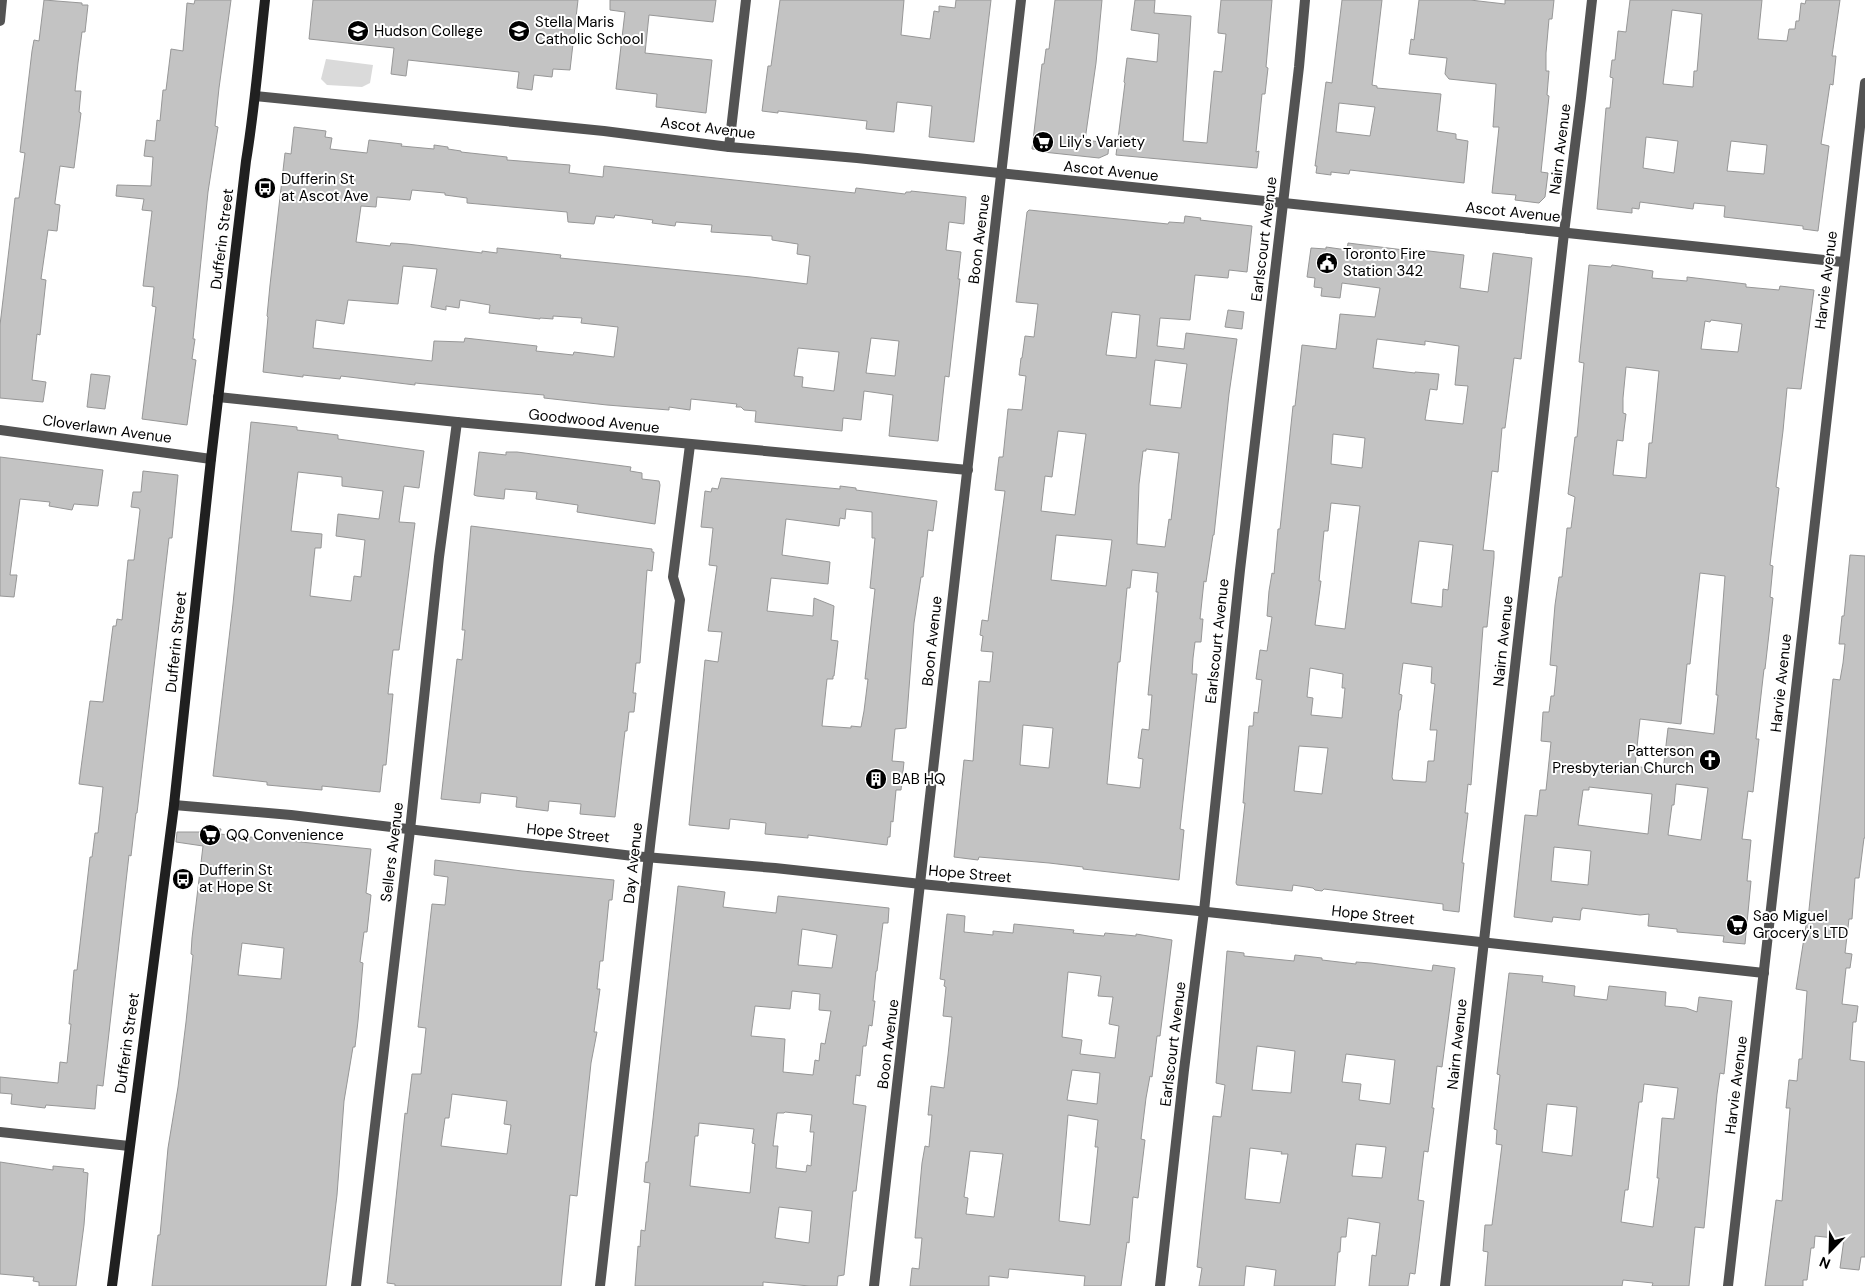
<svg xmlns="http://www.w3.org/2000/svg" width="1865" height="1286" font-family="'DM Sans',sans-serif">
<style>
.green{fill:#dadada}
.building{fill:#c3c3c3;stroke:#979797;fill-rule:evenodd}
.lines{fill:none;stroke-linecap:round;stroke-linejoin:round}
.street{stroke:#535353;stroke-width:10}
.secondary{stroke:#202020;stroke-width:10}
.labels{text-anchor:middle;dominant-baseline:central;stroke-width:4;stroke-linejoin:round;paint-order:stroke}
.poi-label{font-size:15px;fill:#000;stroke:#fff;text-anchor:start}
.street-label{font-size:15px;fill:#000;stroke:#fff}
</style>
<rect width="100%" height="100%" fill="#fff"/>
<!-- green -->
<polygon class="green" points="326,59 373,65 370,83 362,87 327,85 321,79"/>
<!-- building -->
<g class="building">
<polygon points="44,0 82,3 82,5 88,5 85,32 82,32 78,63 75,91 81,91 79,112 81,113 74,168 60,166 55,202 55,204 60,205 57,231 48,230 41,279 46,280 40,335 37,334 32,380 46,382 43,402 0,398 0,325 15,198 19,198 25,153 20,152 32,51 34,40 39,41"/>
<polygon points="195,0 231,0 219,88 215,126 218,127 208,192 199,280 193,339 195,339 192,359 196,360 187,425 142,419 156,307 152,306 154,287 143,286 152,211 142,210 144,199 116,196 117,185 151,186 153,157 144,156 146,140 155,141 157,120 160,121 163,90 166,90 171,49 183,51 187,3 194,4"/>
<polygon points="313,0 578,0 570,70 553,69 552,77 534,75 532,90 517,88 519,72 408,60 406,76 391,74 394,48 309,39"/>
<polygon points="610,0 716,0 713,22 649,15 645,53 712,60 706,113 656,107 657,94 616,89 625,12 610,10"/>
<polygon points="780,0 904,0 901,35 930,39 934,11 939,12 939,6 955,8 956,0 991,0 974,142 929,137 932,106 897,102 894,132 866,129 867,121 778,111 778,113 762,111 768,66 771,66"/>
<polygon points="1055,0 1102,0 1096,63 1085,140 1109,143 1108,154 1099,158 1043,152 1043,150 1032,149 1042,64 1044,64 1046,49 1049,49"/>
<polygon points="1135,0 1155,0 1154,13 1191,16 1183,141 1207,143 1214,71 1222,72 1226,34 1218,33 1218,30 1221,0 1272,0 1266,67 1268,68 1265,94 1262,94 1256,152 1259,151 1257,168 1116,155 1125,83 1124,82 1127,58 1157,62 1159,34 1131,30"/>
<path d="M1342,0H1382L1372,85L1377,86V88L1441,94L1437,131L1456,134V139L1468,141L1464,183L1350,170L1349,174L1331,172V175L1316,173L1317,166H1315L1326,82L1332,83ZM1339,103L1375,107L1370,136L1336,132Z"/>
<polygon points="1419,0 1470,0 1505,4 1505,0 1554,0 1552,19 1549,19 1546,53 1546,71 1549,71 1547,95 1549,96 1541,172 1548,173 1545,197 1539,203 1515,200 1516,195 1492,193 1499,127 1493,127 1496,84 1449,79 1445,74 1447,58 1409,54 1411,39 1414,40"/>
<path d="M1630,0H1762L1758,39L1787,41L1789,29H1795L1796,21H1799L1801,3L1805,4L1806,0H1840L1832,56H1836L1833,85L1830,84L1821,144L1829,146L1818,231L1803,229V226L1724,217L1725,206L1694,203L1693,209L1640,202L1639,209L1632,208V213L1597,209L1606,108H1610L1613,78L1610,77L1612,60H1615L1618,31L1626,32ZM1672,10L1702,14L1697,71H1694L1693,87L1663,84ZM1646,137L1678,141L1674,173L1643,168ZM1731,141L1767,145L1764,174L1727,171Z"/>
<path d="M294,127L326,131L325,137L332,138L330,149L367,153L369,140L402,144L401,146L434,149V145L448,147V149L461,151V152L507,157V160L570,165L569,173L603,177L604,166L855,193L856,188L905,194L906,192H911V191L966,197L964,224L949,222L946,250L961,252L958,279H960L949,377L945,376L938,441L889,436L893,395L864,391L861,420L843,418L842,431L755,422L756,411L744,410L741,407H736L737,404L691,399L690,410L669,407V410L607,405L544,398V395L499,391L415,383V385L341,376L340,379L303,375V377L263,372L268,317L267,316L270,285L285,153L291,154ZM412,190L445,193V195L467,198V203L567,212L568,222L594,224L596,216L614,218L615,215L653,220L652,223L675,226L676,222L712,225L711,232L772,236V240L798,244L797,254L810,256L807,284L751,277L560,258L561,255L497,248V253L482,251V253L407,244L391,243L390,246L356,242L361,206L376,207L377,197L410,200ZM403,266L437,269L431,307L446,310V306L459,308L460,300L490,305L489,313L540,319V318L553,319V316L582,318L581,323L618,327L614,357L574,352L573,355L536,351L537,346L465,338L464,342L434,341L432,361L313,348L316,320L344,324L348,300L398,304ZM871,338L899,341L895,376L866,373ZM798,348L839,352L834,391L802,387L803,377L794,376Z"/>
<path d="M1029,210L1168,224L1169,222L1184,223L1185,216L1201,218L1200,220L1252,226L1247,272L1229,270L1228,278L1195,275L1190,320L1160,318L1157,346L1184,349L1186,333L1237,339L1229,394L1214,535H1213L1206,582L1204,581L1200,619H1203L1201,642H1195L1193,658L1192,674H1197L1180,829L1184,830L1179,880L1083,869V867L1049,863L979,857L978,860L954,857L964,760L973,761L979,681L990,682L993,652L981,651L983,636L980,635L982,620L988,621L1005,491L995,490L999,457H1003L1008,409L1022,410L1026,376L1019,375L1021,358H1022L1025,336L1034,337L1038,304L1016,302L1027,212ZM1112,312L1140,315L1136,358L1106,355ZM1155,360L1187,364L1181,408L1150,405ZM1058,431L1086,434L1075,515L1041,511L1045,476L1052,477ZM1146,449L1179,453L1171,520L1169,519L1165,547L1137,544L1139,484L1143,451H1146ZM1056,535L1112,540L1106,586L1051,580ZM1132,570L1158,573L1156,592H1158L1148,695H1152L1149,730L1142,729L1138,758L1143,759L1140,788L1107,784L1118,662H1120L1127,588H1130ZM1023,725L1053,728L1049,768L1020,765Z"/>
<path d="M1348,243L1420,252V250L1464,255L1460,288L1488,292L1493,253L1532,258L1521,359L1514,358L1505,428H1502L1498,472L1492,471L1485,534L1483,550L1494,551V558L1487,627H1483L1471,785L1468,784L1465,813H1468L1462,863H1464L1459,912L1443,910V904L1324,889L1322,891L1315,890L1313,888L1293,885L1292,891L1237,885L1236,883L1245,803H1243L1249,726H1253L1254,712L1258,713L1262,680L1256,679L1260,650L1267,651L1272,617L1267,616L1269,591L1272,573L1274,574L1278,529H1280L1293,406H1295L1302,345L1336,349L1340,314L1375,317L1380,288L1342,283L1340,298L1321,296L1322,288L1314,287L1315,278L1307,277L1311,248L1326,249V247L1347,250ZM1377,339L1425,345V341L1459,346L1455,385L1468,386L1463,424L1425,420L1430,389L1437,390L1439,374L1415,372V373L1373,368ZM1333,434L1365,438L1362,468L1331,464ZM1331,503L1360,506L1345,629L1315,625L1321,581H1319L1324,531H1328ZM1419,541L1453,545L1448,590L1443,589L1442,607L1411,603ZM1403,663L1432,667L1431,683L1435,684L1430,730H1437L1434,761H1428L1426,782H1423L1393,780L1392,777L1399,710H1400L1402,695L1399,694ZM1310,668L1343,674L1342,688H1345L1342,718L1311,715L1313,698L1307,697ZM1299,746L1328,748L1322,794L1294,791Z"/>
<path d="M1589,265L1611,267L1612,265L1653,271L1652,278L1687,281V277L1746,284V287L1779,290L1780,286L1814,290L1801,389L1787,388L1783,431L1776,487L1779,488L1770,565L1773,566L1770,597L1773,598L1765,669H1764L1756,739H1759L1753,792L1748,791L1742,839L1751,840L1747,881H1751L1745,944L1723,942L1724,936L1677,932V929L1648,926L1649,914L1640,915L1582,908V910H1581L1580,920L1553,917L1552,922L1514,917L1525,815L1537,816L1540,790H1546L1551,742L1541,741L1543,712H1549L1551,696H1554L1557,666L1550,665L1555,605L1559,577H1562L1567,528H1571L1575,497L1568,494L1575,437H1577L1584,363L1579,362ZM1711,320L1742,324L1738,352L1701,349L1705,321L1710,322ZM1626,367L1659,371L1652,443H1649L1646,478L1613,475L1617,440L1623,441L1624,430L1626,414L1623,413V398ZM1700,573L1725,576L1716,695H1718L1714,734L1668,728L1663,771L1635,766L1640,719L1681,724L1687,664H1690ZM1676,784L1708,788L1701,840L1668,835L1672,805H1674ZM1589,787L1652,794L1648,834L1578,825L1583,790H1589ZM1554,847L1591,851L1588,885L1551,881Z"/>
<polygon points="1228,310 1244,312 1242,329 1225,327"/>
<polygon points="91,374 110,376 105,409 87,407"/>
<path d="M251,422L297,427V430L338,435V439L424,451L419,488L404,486L399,522L415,523L399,650H393L388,694H393L386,765H383L380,792L322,786V790L267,785V782L213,776L233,604ZM298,472L342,477V486L383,491L379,519L338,514L336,536L365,540L361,577L354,576L351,601L310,596L315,548H321L322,534L291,531Z"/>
<polygon points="479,452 506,455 506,452 517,452 631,467 630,471 642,473 642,479 659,481 660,485 655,524 577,512 578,505 536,499 537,492 505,489 504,499 477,496 474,495"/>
<polygon points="0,457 103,470 98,506 74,504 72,510 49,506 50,502 20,499 10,575 17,575 14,597 0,596"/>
<polygon points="143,471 178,475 172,538 169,538 137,813 136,813 131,856 129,855 103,1086 97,1085 95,1109 46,1105 45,1108 11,1104 12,1094 0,1093 0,1077 58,1083 60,1062 67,1063 71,1024 69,1024 74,970 77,970 90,857 92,857 95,833 98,833 103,787 79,784 81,768 90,701 103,702 113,626 116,626 117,619 122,620 128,560 134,560 140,510 139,508 131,507 133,492 141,492"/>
<path d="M721,478L840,489V486L856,488V490L937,501L933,531L928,530L923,577H921L914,623L906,728L895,729L892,761L904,762L901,790H896L893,822L891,821L890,837H888L887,845L808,835V838L765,834L766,823L730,819L729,829L689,825L705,660L718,662L722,632L708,631L717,566L709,565L713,528L701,527L705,491L711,492L712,488L718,489ZM846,509L872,512V538H875L870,588L875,589L865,679H868L864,711L861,727L851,726V728L822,726L827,679H833V676H834L838,641L831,640L834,606L814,598L813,616L767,611L771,578L828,584L830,562L782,555L786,519L839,526L840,518L845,519Z"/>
<polygon points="471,526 652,549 652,552 654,552 652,571 647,570 640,663 636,663 633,693 636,693 634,712 629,712 627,731 625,731 615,817 580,814 581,804 549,801 548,811 516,807 517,797 481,793 480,803 441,799 457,659 462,660 465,630 462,630"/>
<polygon points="1850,555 1865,556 1865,838 1864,838 1859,878 1855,878 1852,919 1849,919 1845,953 1852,954 1850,968 1846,968 1842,1004 1858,1006 1856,1022 1853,1022 1850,1060 1865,1062 1865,1257 1861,1257 1859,1270 1840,1268 1844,1239 1815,1236 1814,1248 1811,1248 1807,1280 1803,1280 1803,1286 1765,1286 1776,1200 1782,1201 1790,1108 1786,1108 1789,1080 1797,1081 1799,1059 1802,1059 1807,991 1796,989 1807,919 1808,919 1833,679 1840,680 1843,663 1845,644 1839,644 1842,616 1844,616"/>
<path d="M203,827L221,829L220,834L371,849L366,893L371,895L367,932H364L360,962L363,963L358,1021L355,1047H353L344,1101L337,1195L326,1286H152L158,1235H160L168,1148L178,1087L186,1022L193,955L191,954L192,938L203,846L176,842L177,832H203ZM242,943L284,948L281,979L238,975Z"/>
<path d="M435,860L522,871L614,880L612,900H609L603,961H600L597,989H600L594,1032H597L591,1063L577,1196L570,1195L561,1286H395V1284L387,1283L405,1113L407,1114L412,1074H421L426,1028L418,1027L432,904L445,905L448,877L434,875ZM452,1094L507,1101L504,1124L511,1125L507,1154L441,1146L445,1118H449Z"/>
<path d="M678,886L725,892L723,907L776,913L778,896L889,908L888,923H883L877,971H876L873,1001H875L872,1026L869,1025L866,1046H863L860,1076L856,1075L853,1104L866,1106L856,1191H853L844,1275L838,1276L837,1286H810L763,1282V1286H635L638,1246L640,1247L641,1230L645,1231L650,1183L644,1182L646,1162H648L653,1119ZM802,929L837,935L832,968L798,965ZM792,991L820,994L819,1010L831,1011L825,1044L821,1043L819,1061L815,1060L813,1075L783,1072L785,1039L751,1036L755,1006L790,1009ZM785,1112L812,1115L810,1132H814L811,1166L807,1165L806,1172L776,1168L778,1146H773L777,1113H784ZM699,1123L754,1129L752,1143L755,1144L750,1193L690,1186L695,1136H698ZM779,1207L812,1211L809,1243L775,1238Z"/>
<path d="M947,914L965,916L964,932L993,935V931L1013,933L1014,924L1074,930L1073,933L1104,936L1105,933L1136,936V934L1172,940L1160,1036H1157L1152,1077L1150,1076L1146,1098L1141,1139L1145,1140L1138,1198L1133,1197L1129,1243L1127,1242L1121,1286H1084L1085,1276L1009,1269L1008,1278L989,1276V1286H910L912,1268L919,1269L922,1238H915L922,1163L925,1146L929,1147L932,1115H928L931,1086L944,1088L948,1055L952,1017L943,1016L946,987L944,986L945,980L940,979ZM1068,972L1101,976L1098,996L1113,997L1109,1024L1119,1026L1115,1058L1080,1054L1082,1040L1062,1037ZM1072,1070L1100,1073L1097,1104L1067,1100ZM1068,1115L1098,1120L1095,1147H1098L1090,1225L1059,1221ZM970,1151L1003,1154L994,1217L966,1214L968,1198L964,1197Z"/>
<path d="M1227,951L1244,953V956L1294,961L1295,955L1322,958V960L1356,964V962L1371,963L1432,971L1433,965L1455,968L1442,1067L1437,1066L1432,1108H1434L1428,1152L1424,1151L1422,1168L1418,1200L1424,1201L1415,1274L1410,1273L1408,1286H1369L1372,1255L1376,1256L1380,1223L1348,1218L1346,1237H1341L1340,1252H1338L1335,1286H1274L1276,1270L1246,1266L1244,1286H1199L1202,1268L1197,1267L1213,1116L1221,1117L1225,1085L1216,1083ZM1257,1046L1295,1051L1291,1093L1252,1090ZM1346,1054L1395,1060L1390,1104L1359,1100L1361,1084L1342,1082ZM1356,1144L1386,1147L1382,1178L1352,1176ZM1250,1148L1282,1152L1281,1154H1288L1280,1203L1245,1199Z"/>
<path d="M1509,973L1543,976L1542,982L1575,986L1574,996L1607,1000L1609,986L1666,992L1665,1006L1686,1008L1697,1012L1699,997L1732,1001L1724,1074L1720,1073L1717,1094L1704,1228L1695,1227L1689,1286H1652L1653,1283L1623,1280L1622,1286H1485L1488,1252L1483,1251L1485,1225H1492L1502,1145L1496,1144L1497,1130L1494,1129L1500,1075L1497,1074ZM1644,1084L1678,1088L1674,1119L1662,1118L1657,1178H1659L1653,1227L1621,1222L1625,1190H1628L1639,1102H1642ZM1547,1104L1577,1107L1572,1156L1542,1152Z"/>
<polygon points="0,1162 53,1170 53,1166 84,1169 83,1172 88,1173 84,1225 76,1286 39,1286 39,1282 33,1281 34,1277 0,1274"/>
</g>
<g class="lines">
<!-- street -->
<g class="street">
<polyline points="0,21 2,0"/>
<polyline points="255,96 604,131 729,147 857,158 1843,262"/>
<polyline points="729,147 746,0"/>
<polyline points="218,397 457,422 968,470"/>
<polyline points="0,430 211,459"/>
<polyline points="174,805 291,815 633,856 775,868 921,884 1189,910 1764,973"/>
<polyline points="0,1132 129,1146"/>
<polyline points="356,1286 410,830 439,557 457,422"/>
<polyline points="600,1286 651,837 680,600 673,577 690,445"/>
<polyline points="874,1286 1021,0"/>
<polyline points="1160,1286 1184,1070 1204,911 1240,570 1299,67 1305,0"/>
<polyline points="1445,1286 1564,233 1581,98 1592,0"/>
<polyline points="1728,1286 1865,83"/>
</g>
<!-- secondary -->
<path class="secondary" d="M112,1286L174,805L211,459L246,161C255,107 259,54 265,0"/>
</g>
<!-- icons -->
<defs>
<g id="school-disc" transform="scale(1.125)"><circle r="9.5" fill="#000" stroke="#fff"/><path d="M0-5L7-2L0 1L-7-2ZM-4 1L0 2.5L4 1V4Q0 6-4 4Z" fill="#fff"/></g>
<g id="supermarket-disc" transform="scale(1.125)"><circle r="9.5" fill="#000" stroke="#fff"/><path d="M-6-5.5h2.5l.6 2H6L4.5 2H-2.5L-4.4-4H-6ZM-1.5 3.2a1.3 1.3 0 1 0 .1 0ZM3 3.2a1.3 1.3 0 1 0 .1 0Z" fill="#fff"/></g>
<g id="bus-disc" transform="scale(1.125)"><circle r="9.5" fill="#000" stroke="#fff"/><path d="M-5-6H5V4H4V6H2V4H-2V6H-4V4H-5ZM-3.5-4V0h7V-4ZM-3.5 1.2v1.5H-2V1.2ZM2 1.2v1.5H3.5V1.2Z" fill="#fff"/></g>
<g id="civic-disc" transform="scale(1.125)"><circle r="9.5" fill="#000" stroke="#fff"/><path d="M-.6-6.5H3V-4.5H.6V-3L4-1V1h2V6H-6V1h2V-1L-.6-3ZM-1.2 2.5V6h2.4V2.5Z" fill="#fff"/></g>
<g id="church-disc" transform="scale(1.125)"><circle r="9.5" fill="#000" stroke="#fff"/><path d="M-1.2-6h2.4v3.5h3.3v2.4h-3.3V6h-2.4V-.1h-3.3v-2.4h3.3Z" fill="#fff"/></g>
<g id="building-disc" transform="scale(1.125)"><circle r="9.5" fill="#000" stroke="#fff"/><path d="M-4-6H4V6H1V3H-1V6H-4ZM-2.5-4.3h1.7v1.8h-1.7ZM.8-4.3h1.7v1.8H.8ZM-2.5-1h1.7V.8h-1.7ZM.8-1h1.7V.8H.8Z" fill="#fff"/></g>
</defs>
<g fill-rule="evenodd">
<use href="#school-disc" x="358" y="31"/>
<use href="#school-disc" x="519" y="31"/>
<use href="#supermarket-disc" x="1043" y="142"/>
<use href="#bus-disc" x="265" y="188"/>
<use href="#civic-disc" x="1327" y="263"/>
<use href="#church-disc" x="1710" y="760"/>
<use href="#building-disc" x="876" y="779"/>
<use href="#supermarket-disc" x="210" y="835"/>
<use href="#bus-disc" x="183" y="879"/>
<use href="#supermarket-disc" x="1737" y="925"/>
</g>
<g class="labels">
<!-- poi labels -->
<g class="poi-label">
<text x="535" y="22">Stella Maris<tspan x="535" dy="17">Catholic School</tspan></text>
<text x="374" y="31">Hudson College</text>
<text x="1059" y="142">Lily's Variety</text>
<text x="281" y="179">Dufferin St<tspan x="281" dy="17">at Ascot Ave</tspan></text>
<text x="1343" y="254">Toronto Fire<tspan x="1343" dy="17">Station 342</tspan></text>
<text x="1694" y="751" text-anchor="end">Patterson<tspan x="1694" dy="17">Presbyterian Church</tspan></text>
<text x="892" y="779">BAB HQ</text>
<text x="226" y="835">QQ Convenience</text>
<text x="199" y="870">Dufferin St<tspan x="199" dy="17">at Hope St</tspan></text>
<text x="1753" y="916">Sao Miguel<tspan x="1753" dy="17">Grocery's LTD</tspan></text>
</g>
<!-- street labels -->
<g class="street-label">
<text transform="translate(708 128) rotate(7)">Ascot Avenue</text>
<text transform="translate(1560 149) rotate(-83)">Nairn Avenue</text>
<text transform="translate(1111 171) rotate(6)">Ascot Avenue</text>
<text transform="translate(1513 212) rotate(6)">Ascot Avenue</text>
<text transform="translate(222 239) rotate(-83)">Dufferin Street</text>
<text transform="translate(979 239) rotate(-83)">Boon Avenue</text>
<text transform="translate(1264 239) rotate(-83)">Earlscourt Avenue</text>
<text transform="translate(1826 280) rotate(-83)">Harvie Avenue</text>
<text transform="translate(594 421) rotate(6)">Goodwood Avenue</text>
<text transform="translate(107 429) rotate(8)">Cloverlawn Avenue</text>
<text transform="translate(932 641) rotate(-84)">Boon Avenue</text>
<text transform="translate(1217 641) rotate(-84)">Earlscourt Avenue</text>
<text transform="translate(1503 641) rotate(-84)">Nairn Avenue</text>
<text transform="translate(176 642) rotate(-84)">Dufferin Street</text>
<text transform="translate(1781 683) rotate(-84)">Harvie Avenue</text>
<text transform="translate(568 833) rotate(6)">Hope Street</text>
<text transform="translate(392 852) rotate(-83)">Sellers Avenue</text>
<text transform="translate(633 863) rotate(-84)">Day Avenue</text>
<text transform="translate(970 874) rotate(5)">Hope Street</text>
<text transform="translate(1373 915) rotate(6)">Hope Street</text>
<text transform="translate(127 1043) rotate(-82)">Dufferin Street</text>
<text transform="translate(888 1044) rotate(-83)">Boon Avenue</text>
<text transform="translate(1173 1044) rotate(-83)">Earlscourt Avenue</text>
<text transform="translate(1457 1044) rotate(-84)">Nairn Avenue</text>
<text transform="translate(1736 1085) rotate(-83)">Harvie Avenue</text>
</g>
</g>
<!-- north arrow -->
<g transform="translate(1830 1251) rotate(203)" stroke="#ffffff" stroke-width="4" paint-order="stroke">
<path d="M0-4L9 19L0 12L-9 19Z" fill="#000000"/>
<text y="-8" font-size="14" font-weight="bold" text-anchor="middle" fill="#000000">N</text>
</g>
</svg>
